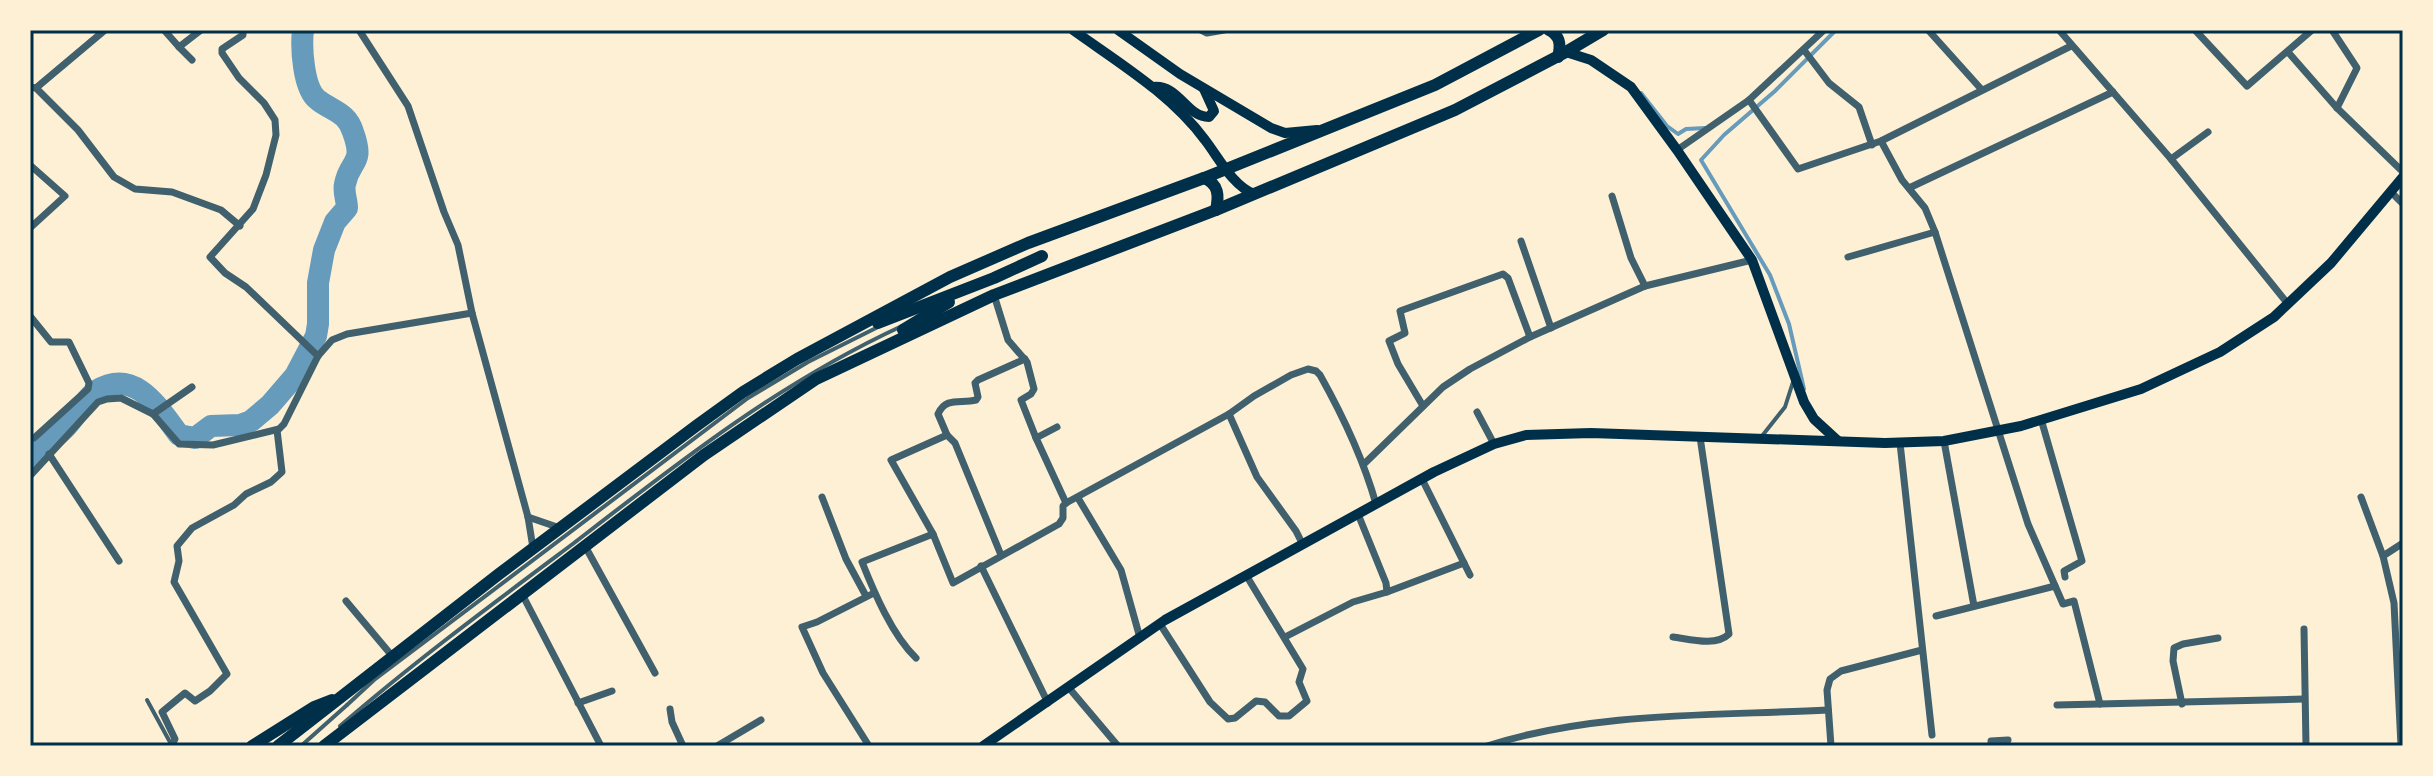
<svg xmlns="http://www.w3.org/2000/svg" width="2433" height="776" font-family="'Noto Sans',sans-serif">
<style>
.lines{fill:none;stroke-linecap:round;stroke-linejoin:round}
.stream{stroke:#669bbc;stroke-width:4}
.river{stroke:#669bbc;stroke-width:22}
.service{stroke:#3f606c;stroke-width:4}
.minor{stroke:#3f606c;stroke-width:7}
.secondary{stroke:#003049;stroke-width:10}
.trunk{stroke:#003049;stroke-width:12}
.neatline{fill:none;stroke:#003049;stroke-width:3}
</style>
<rect width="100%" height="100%" fill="#fdf0d5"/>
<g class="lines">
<!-- stream -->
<g class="stream">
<polyline points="1641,93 1667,126 1678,134 1686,129 1705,128"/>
<polyline points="1804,389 1789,324 1770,275 1701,160 1724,135 1775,91 1836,30"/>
</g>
<!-- river -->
<path class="river" d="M30,458C41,448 53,440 64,429C74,420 86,397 96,391C135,367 158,407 179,435L195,438L211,426L240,425L251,421L270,405L295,376L316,336L318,324V283L324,250L335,222L347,208C347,200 343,192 345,184C350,159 365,165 353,132C347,112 332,111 318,100C303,89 301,47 303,30"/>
<!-- service -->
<g class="service">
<polyline points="1762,436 1785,407 1793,382"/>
<polyline points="147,700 171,744"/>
<polyline points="347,705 374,680 748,398 808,362 878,327"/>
<path d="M340,726C415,661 495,602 574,543C680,461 779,383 902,326"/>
<polyline points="301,746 347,705"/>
</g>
<!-- minor -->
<g class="minor">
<polyline points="164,30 179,47 201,30"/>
<polyline points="243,30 243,35 222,49 222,53 239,78 264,103 275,120 276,135 266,175 253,209 210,257 225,273 246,287 318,356"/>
<polyline points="359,30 408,106 444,212 458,245 472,313 528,517 533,548"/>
<polyline points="1201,30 1207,33 1224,30"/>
<polyline points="2059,30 2171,159 2288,304"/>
<polyline points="2195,30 2247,86 2312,30"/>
<polyline points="2332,30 2357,68 2337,108"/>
<polyline points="1929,31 1982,90"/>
<polyline points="179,47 192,60"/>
<polyline points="1804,50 1829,83 1859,107 1872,145"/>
<polyline points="2288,52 2337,108 2403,172"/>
<polyline points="30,87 36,88 78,130 114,177 135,189 172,192 221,210 240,226"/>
<polyline points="36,88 105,30"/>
<polyline points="1749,100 1798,169 1881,141 2071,46"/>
<polyline points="1881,141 1902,180 1925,208 1935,232 2028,524 2063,604 2074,601 2100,704"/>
<polyline points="1677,150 1749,100 1824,30"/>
<polyline points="2171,159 2208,132"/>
<polyline points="30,165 65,196 30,228"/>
<polyline points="1909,188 2113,92"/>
<polyline points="2391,192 2403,204"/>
<polyline points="1612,196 1631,258 1645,286"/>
<polyline points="1521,241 1551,328"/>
<polyline points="1848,257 1935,232"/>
<polyline points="994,295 1008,340 1027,362 1034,389 1031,394 1021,400 1036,438"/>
<polyline points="30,316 51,342 69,342 89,383 88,389 34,438"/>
<polyline points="1423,406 1398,364 1389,341 1405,333 1400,311 1503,274 1508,278 1530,337"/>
<polyline points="1477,412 1494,444"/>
<polyline points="153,414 192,387"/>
<polyline points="1229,414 1257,477 1296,531 1302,543"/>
<polyline points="2041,419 2082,561 2064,571 2065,577"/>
<polyline points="1057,427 1036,438 1066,503"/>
<path d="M947,435L938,414C946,396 961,404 976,400L978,397L975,383L978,380L1025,359"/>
<polyline points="1944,441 1974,606"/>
<polyline points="1900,443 1932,735"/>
<polyline points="49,454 119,561"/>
<polyline points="1364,464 1443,387 1470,369 1530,337 1645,286 1752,260"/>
<polyline points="30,476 98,402 107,399 121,398 153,414 179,444 213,445 279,429 284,424 318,356 332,340 347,334 472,313"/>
<polyline points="1422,479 1470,575"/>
<polyline points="822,497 846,559 866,596"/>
<polyline points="2361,497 2383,556"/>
<polyline points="1078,498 1121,570 1140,638"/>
<path d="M1066,503L1229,414L1254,396L1291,375L1308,369L1316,371L1320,375C1343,416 1363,458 1376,504"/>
<polyline points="528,517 560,528"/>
<polyline points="933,534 891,460 947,435 955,443 1001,555"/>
<polyline points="585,546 655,673"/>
<polyline points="981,566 1048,703"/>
<polyline points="1387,592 1464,563"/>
<polyline points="522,594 601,746"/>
<polyline points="346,601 393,657"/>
<polyline points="1936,616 2055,586"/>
<polyline points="1160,624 1210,702 1228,719 1235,718 1256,701 1265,702 1279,716 1289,716 1307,701 1299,682 1303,669 1246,575"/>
<polyline points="2304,629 2306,746"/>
<polyline points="1285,637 1353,602 1387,592 1386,583 1358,514"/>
<path d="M1673,637C1689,639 1716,647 1729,634L1700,437"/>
<path d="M916,658C892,635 874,592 862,562L933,534L953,583L1059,524L1063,518V506L1066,503"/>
<polyline points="1069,688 1118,746"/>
<polyline points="578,703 612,691"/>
<polyline points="2182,704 2173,661 2174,648 2183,644 2218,638"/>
<polyline points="2057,705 2304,699"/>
<polyline points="670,709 672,722 683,746"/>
<polyline points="172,745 175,739 162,712 185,693 195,701 210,691 227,674 174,582 179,561 177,546 192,528 234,505 246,494 271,482 282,472 277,430"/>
<polyline points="717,746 761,720"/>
<polyline points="869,746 823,673 802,627 817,622 874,593"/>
<path d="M1487,746C1596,711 1715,716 1828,710"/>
<polyline points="1831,746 1827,690 1830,679 1841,671 1922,650"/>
<polyline points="1991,746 1991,741 2008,740"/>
<polyline points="2401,746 2394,603 2383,556 2403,543"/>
</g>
<!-- secondary -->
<g class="secondary">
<path d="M1073,30C1119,63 1171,94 1205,140C1219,158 1232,185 1254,194"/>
<polyline points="1118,30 1180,74 1271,128 1285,133 1317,130"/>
<polyline points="1566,52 1591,60 1631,87 1677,150 1752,260 1804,402 1814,419 1838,441"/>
<path d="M1153,87C1179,84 1186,117 1209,117L1214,111L1204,89"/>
<polyline points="983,746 1165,620 1434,472 1494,444 1526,435 1591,433 1885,443 1944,441 2021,426 2141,389 2220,352 2274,317 2331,263 2403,177"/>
</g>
<!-- trunk -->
<g class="trunk">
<path d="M1549,30C1561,36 1561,46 1558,57"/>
<path d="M1204,178C1219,184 1219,196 1216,210"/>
<polyline points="878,323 994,278 1042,256"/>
<polyline points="903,330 949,302"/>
<polyline points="252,746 314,707 332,700"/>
<polyline points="278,746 499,574 696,426 743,392 797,359 950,277 1028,243 1204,178 1435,85 1539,30"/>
<polyline points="324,746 704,455 816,379 994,295 1216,210 1455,110 1566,52 1603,30"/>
</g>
</g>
<!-- border -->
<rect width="2433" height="776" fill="none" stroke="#fdf0d5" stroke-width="64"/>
<rect x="32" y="32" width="2369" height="712" class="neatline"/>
</svg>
